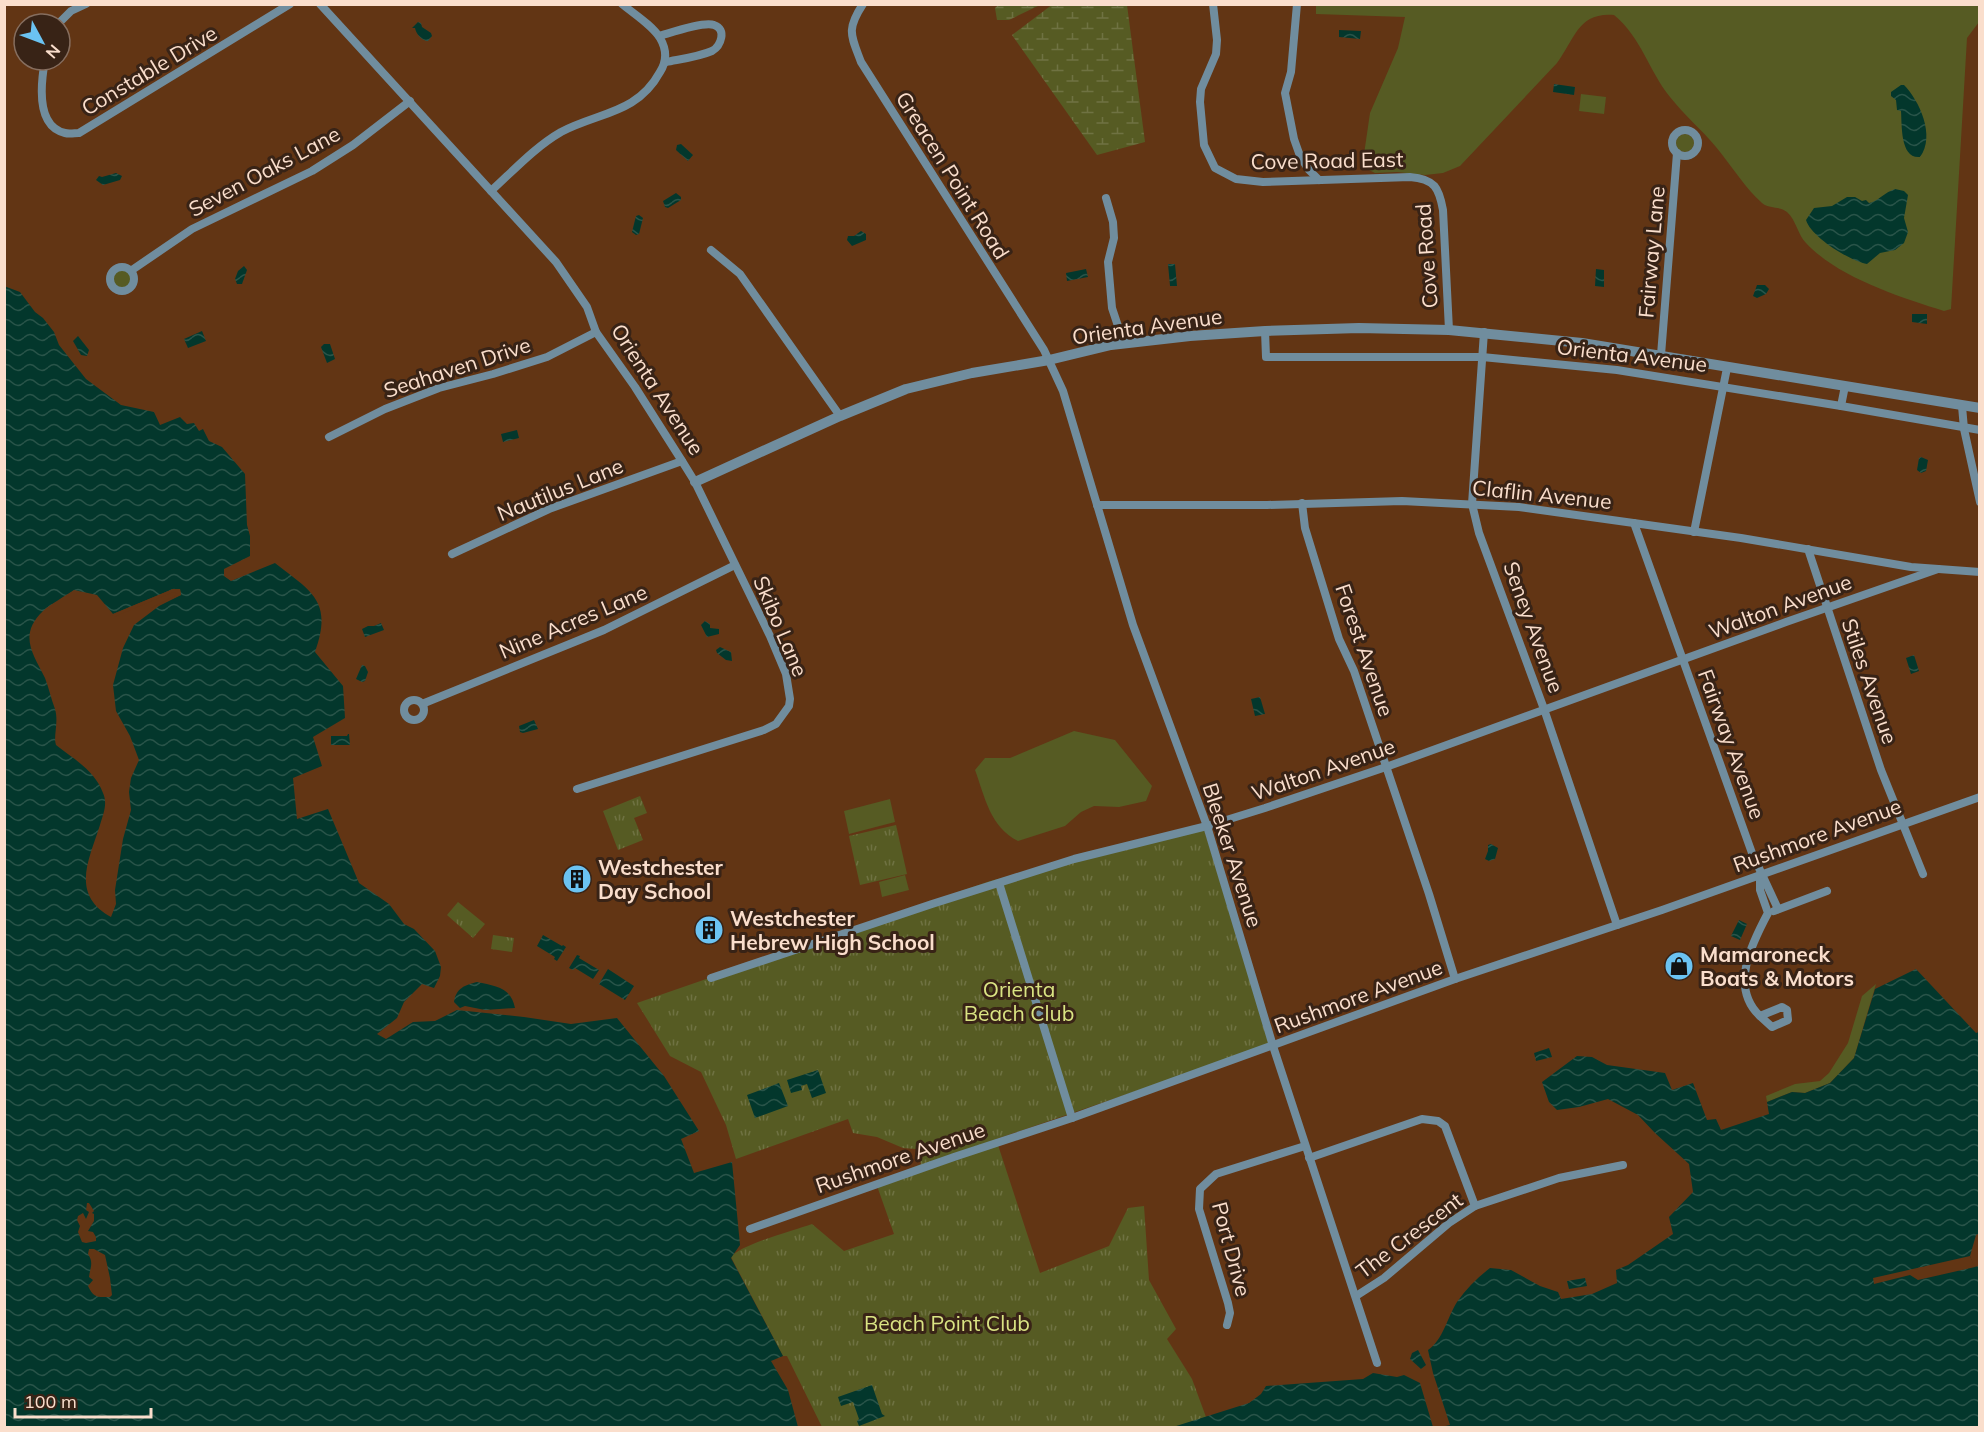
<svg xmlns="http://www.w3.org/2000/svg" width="1984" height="1432" font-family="Mulish,sans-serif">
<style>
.green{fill:#565b23}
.wetland{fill:url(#wetland-marsh)}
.park{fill:url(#park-tufts)}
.water{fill:url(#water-waves);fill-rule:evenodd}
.pier{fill:#623514}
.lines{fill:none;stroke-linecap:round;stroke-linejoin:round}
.minor{stroke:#708d9e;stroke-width:8}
.tertiary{stroke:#708d9e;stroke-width:10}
.labels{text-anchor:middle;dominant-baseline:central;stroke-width:6;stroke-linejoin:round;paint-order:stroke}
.street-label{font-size:21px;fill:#fadecc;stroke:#382316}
.poi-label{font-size:21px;font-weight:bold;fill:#fadecc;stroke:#382316;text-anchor:start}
.park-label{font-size:21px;fill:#dae483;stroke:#382316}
</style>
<defs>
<pattern id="wetland-marsh" width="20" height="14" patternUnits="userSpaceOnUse" patternTransform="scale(1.5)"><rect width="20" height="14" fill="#565b23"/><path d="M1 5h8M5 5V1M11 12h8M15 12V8" fill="none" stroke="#6f7242"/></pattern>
<pattern id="park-tufts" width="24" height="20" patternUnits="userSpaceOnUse" patternTransform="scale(1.5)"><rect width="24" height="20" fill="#565b23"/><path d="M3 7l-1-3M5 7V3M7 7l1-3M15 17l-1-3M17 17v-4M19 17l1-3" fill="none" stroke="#6f7242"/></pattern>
<pattern id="water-waves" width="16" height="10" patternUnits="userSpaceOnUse" patternTransform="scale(1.5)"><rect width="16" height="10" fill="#03372c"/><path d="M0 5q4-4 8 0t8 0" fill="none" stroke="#295449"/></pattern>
</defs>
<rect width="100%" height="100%" fill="#623514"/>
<!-- green -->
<g class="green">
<path d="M1316,4L1979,5V22L1967,38L1951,309L1944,311C1900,297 1839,278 1806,243C1798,235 1796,220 1787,212C1780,206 1769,209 1762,203C1746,189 1731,165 1716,147C1702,130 1684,115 1670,97C1649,71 1641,37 1614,15C1578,12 1575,39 1557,63L1460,166L1443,173L1425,175L1397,172L1375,173L1367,169L1363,161L1370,113L1398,48L1405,17L1316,14Z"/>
<polygon points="1581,94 1606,97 1604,114 1579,111"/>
<circle cx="1685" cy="143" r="9"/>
<circle cx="123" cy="278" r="10"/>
<path d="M1074,731L1115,740L1152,786L1146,801L1119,807L1094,806L1081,812L1065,826L1018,841C990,827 985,797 975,770L985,758H1010Z"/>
<polygon points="890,799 895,822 849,834 844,811"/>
<polygon points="905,875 909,890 882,897 879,882"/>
<polygon points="1876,984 1854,1058 1830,1083 1805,1093 1792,1092 1767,1102 1766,1096 1795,1084 1820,1081 1829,1073 1848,1043 1862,996"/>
</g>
<!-- wetland -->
<g class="wetland">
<polygon points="1053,4 1127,5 1145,142 1097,155 1012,35"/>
<polygon points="998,5 998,4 1040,5 1009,20 997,20 995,8"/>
</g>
<!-- park -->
<g class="park">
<polygon points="640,796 647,813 634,818 643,840 618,850 603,811"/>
<polygon points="896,825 907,874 860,885 849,836"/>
<path d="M1203,826L1270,1045L996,1139L1040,1273L1109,1246L1128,1208L1144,1206L1149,1280L1176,1329L1167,1339L1192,1379L1206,1417L1173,1428L822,1427L787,1356H783L731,1257C740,1245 795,1230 812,1224L844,1251L894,1234L876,1183L921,1164L916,1149L903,1148L877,1137L853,1133L848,1119L736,1159L726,1125L701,1072L670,1056L637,1003L990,881Z"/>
<polygon points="458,902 485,924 473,938 447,915"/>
<polygon points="493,935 514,938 512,952 491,949"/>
</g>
<!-- water -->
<g class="water">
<path d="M418,22L421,23L422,27L431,33L432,36L428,41C422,41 416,34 415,28H412Z"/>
<polygon points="1339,30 1361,31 1360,39 1339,37"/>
<polygon points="1554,84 1575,87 1574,95 1553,92"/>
<path d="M1901,85H1904C1919,100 1936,136 1920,157C1900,159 1902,125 1901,111L1897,110L1896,100L1891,96V92Z"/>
<polygon points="681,144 693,155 688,161 676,150 677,145"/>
<polygon points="116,173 122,176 120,180 103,185 96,180 99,176 102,177"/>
<path d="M1895,189L1904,191L1908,195L1904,218L1908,232L1904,243L1895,250L1880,253L1867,264C1850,261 1811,237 1806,220L1814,208L1832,206L1847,197H1855L1862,201L1866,200L1869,203C1877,202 1885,192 1895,189Z"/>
<polygon points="676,193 681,197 681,200 668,208 665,207 663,201"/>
<polygon points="636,216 639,215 643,218 639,234 636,235 632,232"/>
<polygon points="861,231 866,234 866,240 852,246 847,240 848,236 854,236"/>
<polygon points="1168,264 1175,264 1177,286 1170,286"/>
<polygon points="244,266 247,270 242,284 237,284 235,279 238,271"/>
<polygon points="1086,269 1088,277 1067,281 1066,273"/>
<polygon points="1596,269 1604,270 1604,287 1595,286"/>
<polygon points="1757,285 1765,285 1769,289 1766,294 1757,298 1753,296"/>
<path d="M4,286L20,292L35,312L43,318L54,332L59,345L86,379L121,405L154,412L160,425L180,417L187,424L194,423L199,431L203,429L209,441L222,447L245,474L247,525L250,536V556L224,569V576L231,581L275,563C312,592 333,601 315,652L343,686L345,718L313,737L322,766L293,778L297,819L328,809L359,883L389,904L404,924L414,929L435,951L441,967L440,976L434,988L422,984L404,1002L397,1018L377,1034L386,1039L413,1022L435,1021L457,1010L524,1017L571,1024L617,1018L664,1076L699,1131L681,1139L694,1173L732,1162L740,1245L731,1258L783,1356L771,1361L788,1390L798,1427H5ZM173,589H180L181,595L159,606L134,625L123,648L113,685L116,711L130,736L139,760L131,778L129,792L131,810L123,839L115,890L116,904L111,917C70,894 89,860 100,825C103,814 108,804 103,793C95,771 74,759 56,745C53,736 59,723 55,709C51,699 49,688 45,678C33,654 18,635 43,611C52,603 64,597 74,590L97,595L113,614ZM87,1203H89L94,1211L92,1213L94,1214V1221L88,1231L93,1232L96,1237V1241L86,1243L82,1242L78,1232L80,1226L77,1220L78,1216L83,1213L86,1219L89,1212L86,1210ZM89,1249H94L105,1255L110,1278L112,1295L110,1297C99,1297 94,1299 88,1286L93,1280L89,1277C90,1268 94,1263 88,1254Z"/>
<polygon points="1912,314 1927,314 1927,324 1912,322"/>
<polygon points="202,331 206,341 188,348 184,339"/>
<polygon points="78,336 89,350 87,356 81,355 73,341"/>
<polygon points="324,344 330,344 335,359 327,363 321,347"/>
<polygon points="517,430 519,438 503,442 501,434"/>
<polygon points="1921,457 1928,460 1926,471 1921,473 1917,470 1919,458"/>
<polygon points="705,621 710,624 710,628 719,629 719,634 707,637 701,625"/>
<polygon points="381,623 384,630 365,637 362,629 368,626 374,626"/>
<polygon points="720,647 731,652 732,661 726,660 717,653 716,650"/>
<polygon points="1914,655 1919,671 1911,674 1906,658"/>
<polygon points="362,665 365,666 368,672 365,681 362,682 356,679"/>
<polygon points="1260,697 1265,714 1255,716 1251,699"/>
<polygon points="534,720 538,729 523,733 520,732 519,726"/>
<polygon points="348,734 349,734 350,745 331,745 331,736 347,736"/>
<polygon points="1491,844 1498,848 1495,859 1489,861 1485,859 1488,851 1488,845"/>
<polygon points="1739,920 1747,924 1740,940 1731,936"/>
<polygon points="543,935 562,946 563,945 566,947 557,961 554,959 555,957 537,946"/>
<polygon points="577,955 580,956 579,958 599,970 593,979 575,968 573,970 569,968"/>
<polygon points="608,969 634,986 625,1000 599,984"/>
<path d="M1916,969L1976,1033L1979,1032L1980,1233L1976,1235L1970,1256L1974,1267L1979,1266V1427H1441L1450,1425L1433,1373L1428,1350C1443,1340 1447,1318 1457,1302C1466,1289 1477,1278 1490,1268L1511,1270L1540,1286L1558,1292L1561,1299L1592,1294L1617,1283L1616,1270L1628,1265L1673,1234L1669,1217L1693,1192L1689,1164L1655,1133L1638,1115L1608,1099L1579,1107L1557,1110L1549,1102L1542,1082L1577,1056L1592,1057L1607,1065L1665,1073L1672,1090L1693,1083L1707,1120L1716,1119L1721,1130L1769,1114L1767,1102L1792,1092L1805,1093L1830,1083L1854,1058L1875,989Z"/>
<path d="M477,982C495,986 511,987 515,1008L485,1010L465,1006L460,1008L454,1002C456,988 465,985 477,982Z"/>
<polygon points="1549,1048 1552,1057 1536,1061 1534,1053"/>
<polygon points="818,1070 826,1093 812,1098 807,1084 801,1086 802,1090 791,1093 787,1080"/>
<polygon points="779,1083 788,1106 755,1118 747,1095"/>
<polygon points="1585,1278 1587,1286 1569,1289 1567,1281"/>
<polygon points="1418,1350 1426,1365 1421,1369 1410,1359 1412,1353"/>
<polygon points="1373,1373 1397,1377 1404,1375 1420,1383 1433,1427 1173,1427 1249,1403 1261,1394 1266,1386 1363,1379"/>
<polygon points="872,1385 882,1414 885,1416 859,1426 857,1421 859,1419 853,1402 841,1406 838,1397"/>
</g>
<!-- pier -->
<g class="pier">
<polygon points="173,589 180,589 181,595 151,608 178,594 173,592 114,617 109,614 113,614"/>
<polygon points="1970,1256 1975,1267 1918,1280 1910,1275 1874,1284 1873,1278"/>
</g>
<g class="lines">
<!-- minor -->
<g class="minor">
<polyline points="320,4 556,262 587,307 596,332 635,387 682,461 695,482 770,636 786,674 790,699 789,706 776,724 764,730 577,789"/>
<path d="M863,4C846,30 851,35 861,62L1044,350L1063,391L1133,625L1207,826L1273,1046L1377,1363"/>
<path d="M1213,4L1217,40L1216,54L1201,89L1200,102L1204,145L1215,168L1236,179L1263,182L1410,177C1435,179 1439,188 1443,210L1449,330"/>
<polyline points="1297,4 1291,72 1285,93 1294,139 1300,156 1309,170 1319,180"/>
<polyline points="58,24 71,11 86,4"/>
<path d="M659,36C670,33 704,21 714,25C727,29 721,46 712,51C698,57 681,59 666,62"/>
<path d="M45,60C41,82 35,126 65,133C69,134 75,133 79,133L290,4"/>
<circle cx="1685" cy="143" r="13"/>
<path d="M491,191C513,171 535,147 561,132C599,112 637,114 660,72C667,61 667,50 660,38C652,25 634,14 622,4"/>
<polyline points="1106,198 1113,222 1114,238 1108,262 1112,308 1124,344"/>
<polyline points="711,250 740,274 840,416"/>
<circle cx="122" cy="279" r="12"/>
<polyline points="132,270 192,229 312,171 353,145 410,101"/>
<polyline points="1265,331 1266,357 1482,357 1617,370 1841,406 1980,430"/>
<polyline points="1484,332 1472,504 1479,533 1544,709 1617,925"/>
<polyline points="1661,355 1677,153"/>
<polyline points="1841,406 1845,386"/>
<polyline points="1962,406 1964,429 1980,502"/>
<polyline points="329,437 385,409 439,388 493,374 547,357 596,332"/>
<polyline points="1302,503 1305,528 1339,639 1354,671 1429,894 1455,979"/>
<polyline points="1097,505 1267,505 1402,501 1519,507 1741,538 1911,567 1980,572"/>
<polyline points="1634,523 1752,853 1778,909"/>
<polyline points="1694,532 1727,368"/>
<polyline points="1808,549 1881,770 1923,874"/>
<polyline points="452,554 549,509 682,461"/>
<circle cx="414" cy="710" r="10"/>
<polyline points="422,704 604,630 735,565"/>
<polyline points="999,883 1072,1118"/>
<polyline points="1774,911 1827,891"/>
<polyline points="711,978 932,904 1074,859 1207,826 1265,808 1386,767 1786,622 1938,569"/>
<polygon points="1782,1007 1787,1010 1788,1020 1772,1027 1760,1016"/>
<path d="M1760,1016C1729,987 1752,943 1768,913L1760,890V875"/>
<polyline points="1309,1158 1422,1119 1438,1121 1445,1126 1475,1206"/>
<polyline points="750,1229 954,1157 1072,1118 1455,979 1662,910 1980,797"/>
<polyline points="1356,1296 1384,1278 1449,1223 1475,1206 1559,1178 1623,1165"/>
<polyline points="1227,1325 1230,1313 1228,1303 1199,1209 1200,1189 1216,1174 1305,1146"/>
</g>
<!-- tertiary -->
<polyline class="tertiary" points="695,482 840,416 906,389 972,373 1049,360 1111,345 1190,336 1265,331 1359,328 1449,330 1582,343 1980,408"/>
</g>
<!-- icons -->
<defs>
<g id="building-disc" transform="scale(1.5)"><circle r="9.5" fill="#6bc3f2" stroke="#382316"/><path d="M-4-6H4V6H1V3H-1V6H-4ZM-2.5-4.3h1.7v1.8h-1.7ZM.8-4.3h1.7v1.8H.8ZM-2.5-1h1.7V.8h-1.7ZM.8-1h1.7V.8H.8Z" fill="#111"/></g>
<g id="shop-disc" transform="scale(1.5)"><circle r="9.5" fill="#6bc3f2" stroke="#382316"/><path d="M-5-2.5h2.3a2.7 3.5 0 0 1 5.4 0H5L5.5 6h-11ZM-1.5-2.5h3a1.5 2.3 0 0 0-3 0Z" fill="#111"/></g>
</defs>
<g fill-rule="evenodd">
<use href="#building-disc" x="577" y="879"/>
<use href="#building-disc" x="709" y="930"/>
<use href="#shop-disc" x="1679" y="966"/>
</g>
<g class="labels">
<!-- street labels -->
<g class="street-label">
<text transform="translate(149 70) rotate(-31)">Constable Drive</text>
<text transform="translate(1327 160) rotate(-1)">Cove Road East</text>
<text transform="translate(264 171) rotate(-28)">Seven Oaks Lane</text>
<text transform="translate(953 175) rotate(58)">Greacen Point Road</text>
<text transform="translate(1651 252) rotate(-85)">Fairway Lane</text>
<text transform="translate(1426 256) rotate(-94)">Cove Road</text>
<text transform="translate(1147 326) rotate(-8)">Orienta Avenue</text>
<text transform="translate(1632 355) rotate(7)">Orienta Avenue</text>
<text transform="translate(457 367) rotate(-18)">Seahaven Drive</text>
<text transform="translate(658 389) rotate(57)">Orienta Avenue</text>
<text transform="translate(560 489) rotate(-22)">Nautilus Lane</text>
<text transform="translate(1542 494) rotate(6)">Claflin Avenue</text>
<text transform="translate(1780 606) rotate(-20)">Walton Avenue</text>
<text transform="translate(573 621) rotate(-23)">Nine Acres Lane</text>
<text transform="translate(781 626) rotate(67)">Skibo Lane</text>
<text transform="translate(1534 627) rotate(70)">Seney Avenue</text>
<text transform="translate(1365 650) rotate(71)">Forest Avenue</text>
<text transform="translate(1870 681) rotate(71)">Stiles Avenue</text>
<text transform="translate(1732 744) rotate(70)">Fairway Avenue</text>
<text transform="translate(1323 769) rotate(-19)">Walton Avenue</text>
<text transform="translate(1817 835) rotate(-20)">Rushmore Avenue</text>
<text transform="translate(1233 855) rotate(72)">Bleeker Avenue</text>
<text transform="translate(1358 996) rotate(-20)">Rushmore Avenue</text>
<text transform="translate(900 1157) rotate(-19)">Rushmore Avenue</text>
<text transform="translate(1409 1235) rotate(-37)">The Crescent</text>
<text transform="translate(1232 1249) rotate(75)">Port Drive</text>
</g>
<!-- poi labels -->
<g class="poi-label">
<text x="598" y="867">Westchester<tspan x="598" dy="24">Day School</tspan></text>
<text x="730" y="918">Westchester<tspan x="730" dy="24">Hebrew High School</tspan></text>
<text x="1700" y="954">Mamaroneck<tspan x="1700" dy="24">Boats &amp; Motors</tspan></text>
</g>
<!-- park labels -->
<g class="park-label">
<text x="1019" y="989">Orienta<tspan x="1019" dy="24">Beach Club</tspan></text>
<text x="947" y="1323">Beach Point Club</text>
</g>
</g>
<!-- border -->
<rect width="1984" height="1432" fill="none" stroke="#fadecc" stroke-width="12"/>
<!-- north arrow -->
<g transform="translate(42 42) rotate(131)"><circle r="28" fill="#382316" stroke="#866e5f" stroke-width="1.5"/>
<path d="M0-4.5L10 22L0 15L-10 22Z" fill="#6bc3f2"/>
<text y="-9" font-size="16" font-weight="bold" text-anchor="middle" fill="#fadecc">N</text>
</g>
<!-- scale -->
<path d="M15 1408v9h136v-9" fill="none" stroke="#fadecc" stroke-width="3"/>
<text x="24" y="1408" font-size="18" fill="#fadecc" stroke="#382316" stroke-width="4.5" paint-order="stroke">100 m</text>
</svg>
